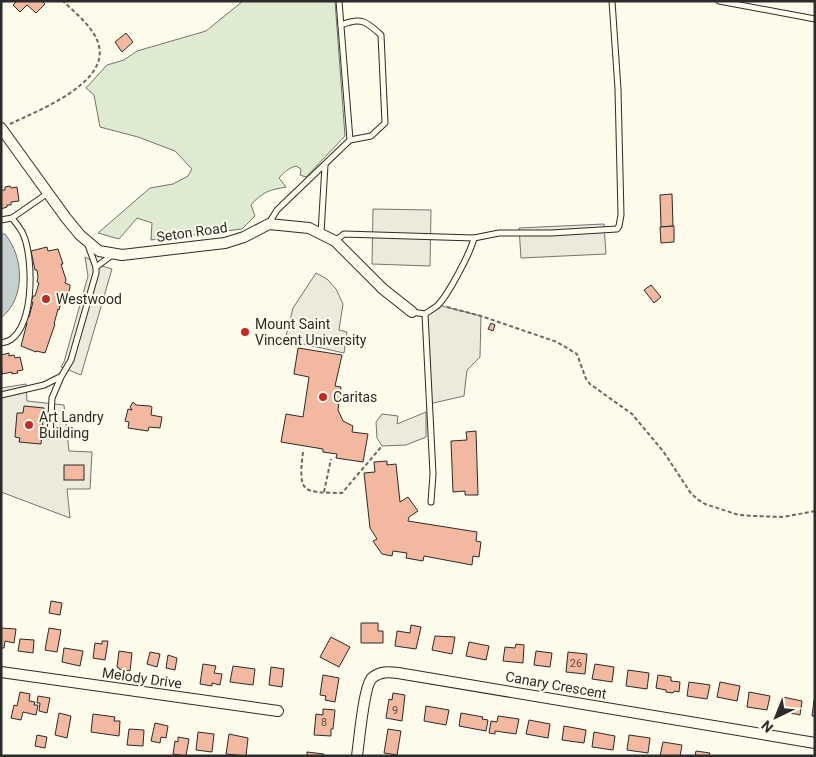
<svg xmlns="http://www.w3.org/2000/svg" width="816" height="757" font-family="Roboto,sans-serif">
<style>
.green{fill:#deebd1;stroke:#74746e}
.parking{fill:#eceadb;stroke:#74746e}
.water{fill:#c7d0d0;stroke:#74746e}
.building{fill:#f2b8a0;stroke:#2b2b2b}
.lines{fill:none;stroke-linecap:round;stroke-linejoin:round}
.lane-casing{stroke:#2b2b2b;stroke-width:7}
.street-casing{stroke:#2b2b2b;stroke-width:12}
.path{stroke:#6a6964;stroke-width:2;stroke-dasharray:4 2.5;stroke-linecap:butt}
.lane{stroke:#fdfbea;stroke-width:5}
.street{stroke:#fdfbea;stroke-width:10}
.poi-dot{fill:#c62828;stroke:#fdfbea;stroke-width:2}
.labels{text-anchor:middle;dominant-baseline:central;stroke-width:4;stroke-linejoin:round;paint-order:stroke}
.number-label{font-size:11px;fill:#5d4e48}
.street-label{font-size:14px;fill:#2b2b2b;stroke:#fdfbea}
.poi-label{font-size:14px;fill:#2b2b2b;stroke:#fdfbea;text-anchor:start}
</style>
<rect width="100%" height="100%" fill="#fdfbea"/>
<!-- green -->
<path class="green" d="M243,1H335L345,136L306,177L300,175L301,169L296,166C289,168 284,172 279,178L286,187C269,190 262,192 251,205L255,216L242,229L151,240L152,223L137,218L119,239L98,233L150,188L173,184L188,176L192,169L175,151L138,137L100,127L94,95L86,88L107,65L124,60L137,51L206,31Z"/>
<!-- parking -->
<g class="parking">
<polygon points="373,209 431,210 430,266 372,264"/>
<polygon points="604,224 606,254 521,258 519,228"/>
<polygon points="85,257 102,266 112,269 81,375 61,367 64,362 88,276"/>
<polygon points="316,273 327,279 336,289 343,304 339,330 347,332 344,353 285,340 293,308"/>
<polygon points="438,305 481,316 480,357 467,370 464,396 429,404 425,314"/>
<polygon points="26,384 27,401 64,405 69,451 92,452 90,489 67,489 70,518 1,492 1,388"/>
<polygon points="426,412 426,437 406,445 382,446 377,438 376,422 382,414 398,416 397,424"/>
</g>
<!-- water -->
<path class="water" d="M1,234H5C24,257 26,298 1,318Z"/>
<!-- building -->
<g class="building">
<polygon points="17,1 42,1 45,4 36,13 27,5 20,12 13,5"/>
<polygon points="126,33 133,42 122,52 115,42"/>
<polygon points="10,186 11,188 17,187 19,201 11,202 11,205 7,205 7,207 1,209 1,190 5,190 5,187"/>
<polygon points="672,194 673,226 661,227 660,195"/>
<polygon points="674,226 674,242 661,243 660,227"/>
<polygon points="47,247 48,251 58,249 63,264 61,264 66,280 65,283 70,285 70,288 67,297 61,296 60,303 61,303 59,310 58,309 54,324 55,324 45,353 36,351 36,352 21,346 27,323 25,323 27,317 29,317 33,302 31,302 33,296 35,296 39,283 37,282 38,277 37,270 35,270 31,251"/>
<polygon points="651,285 661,297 654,303 644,290"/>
<polygon points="491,323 495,325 493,331 488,329"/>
<polygon points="298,348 342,355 335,386 341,387 338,410 343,421 353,426 352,432 368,434 363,462 336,458 337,454 323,452 323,449 281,442 286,414 303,417 309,377 294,374"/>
<polygon points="9,353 9,356 14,355 15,358 20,357 23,370 17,371 18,373 12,374 12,372 2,374 1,355"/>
<polygon points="133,402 136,405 150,406 152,407 151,415 162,417 160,428 149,427 148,431 128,428 129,422 125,421 128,409 132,410 130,407"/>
<polygon points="24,406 44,408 41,444 19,442 20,438 15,437 17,413 23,413"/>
<polygon points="476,431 478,495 465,495 465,491 453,492 451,441 467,440 466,432"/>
<polygon points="387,461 387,465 396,464 400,502 408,497 418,511 409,517 408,521 477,532 476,541 481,542 479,557 473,556 472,565 424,556 423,561 406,558 407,553 393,551 392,556 382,554 373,541 377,539 370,528 364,473 375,472 374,462"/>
<rect x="64" y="465" width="20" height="15"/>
<polygon points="51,601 62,603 60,615 49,613"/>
<polygon points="361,623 378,623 378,631 383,631 383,643 361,643"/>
<polygon points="411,625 421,627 416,649 395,646 397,631 410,633"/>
<polygon points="1,628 16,629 14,643 5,641 4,648 1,648"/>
<polygon points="49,628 61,630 57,652 45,650"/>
<polygon points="435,636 455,637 452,654 432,650"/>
<polygon points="331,637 350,647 339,667 320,657"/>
<polygon points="20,639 34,640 33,653 18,651"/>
<polygon points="102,641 108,641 105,660 93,658 95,643 102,644"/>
<polygon points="469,642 489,646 486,660 466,656"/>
<polygon points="516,644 524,645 523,663 503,661 505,647 515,648"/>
<polygon points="64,648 83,651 80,666 62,662"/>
<polygon points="119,651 132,653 130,671 119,669 119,668 117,667"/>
<polygon points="536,651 552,653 550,667 534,665"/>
<polygon points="150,652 160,654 157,667 147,664"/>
<polygon points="568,652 587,654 585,674 566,672"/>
<polygon points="168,655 177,658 175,670 166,668"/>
<polygon points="203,664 216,666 214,673 222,674 220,685 212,683 212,686 200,684"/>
<polygon points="595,664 614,667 612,682 592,679"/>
<polygon points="233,666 255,669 253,685 230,682"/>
<polygon points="271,667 284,669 282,687 269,685"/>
<polygon points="628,670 649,673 647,689 626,686"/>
<polygon points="323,675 339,678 335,702 325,700 326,696 320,695"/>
<polygon points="658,675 671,677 671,681 680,682 679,692 674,691 673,693 666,692 666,690 656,688"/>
<polygon points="689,682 710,685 707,699 687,696"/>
<polygon points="720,682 740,686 737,701 717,697"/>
<polygon points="20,692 30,694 29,701 35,702 34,705 38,705 36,715 23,712 21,720 11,718 14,705 17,706"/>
<polygon points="749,692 770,696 767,710 747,707"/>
<polygon points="393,693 405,695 402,721 386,718 389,699 392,700"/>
<polygon points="38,696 50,698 47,713 39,711 40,703 37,703"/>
<polygon points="783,697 802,701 800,715 781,711"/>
<polygon points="814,700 815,700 815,716 812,716"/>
<polygon points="426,706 449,710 446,725 424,721"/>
<polygon points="323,709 335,710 333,729 331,729 331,736 314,735 316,714 323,715"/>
<polygon points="59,713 71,716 67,738 55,735"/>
<polygon points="461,713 483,717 482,719 488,720 486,731 459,726"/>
<polygon points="93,714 115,717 114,721 120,721 119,736 91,732"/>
<polygon points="498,716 519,719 516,734 495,731 495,734 489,733 491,721 497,722"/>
<polygon points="529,720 550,724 548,738 526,734"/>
<polygon points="155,723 168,726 166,738 161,737 160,743 151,741"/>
<polygon points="564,726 586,730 584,743 562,740"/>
<polygon points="129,729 144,730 143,746 127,745"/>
<polygon points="388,729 401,731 397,755 384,753"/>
<polygon points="198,732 214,734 212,752 196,750"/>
<polygon points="594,732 615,736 613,750 592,747"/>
<polygon points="229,734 248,738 246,756 226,754"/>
<polygon points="37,735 47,737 45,748 35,746"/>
<polygon points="629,735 650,738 648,753 627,750"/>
<polygon points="178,737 189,739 186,756 173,754 175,741 178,742"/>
<polygon points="663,742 682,745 680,756 660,756"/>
<polygon points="696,751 710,753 709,756 695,756"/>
<polygon points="307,752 324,754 324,756 307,756"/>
</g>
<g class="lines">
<!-- lane casing -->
<g class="lane-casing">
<g id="lane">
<polyline points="339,1 350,140"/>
<polyline points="719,1 815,19"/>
<polyline points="1,220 12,218 48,193"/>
<path d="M269,223L277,210L350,140L371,136L385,123L381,35C366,21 361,17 341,25"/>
<polyline points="321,233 325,165"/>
<polyline points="335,241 344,234 474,238 499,233 551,233 617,229 619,226 621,215 618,89 612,1"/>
<polyline points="96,267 112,255"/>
<path d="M412,312L425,314C429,311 435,308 438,305C448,295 471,252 474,238"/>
<polyline points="425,314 433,474 431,502"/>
<path d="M1,343C36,340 34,257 23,234C21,229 16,223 12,218"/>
<polyline points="1,395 44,385 60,377"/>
<polyline points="50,436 52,398 61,377 71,360 96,273 96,267 88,245"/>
</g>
</g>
<!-- street casing -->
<g class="street-casing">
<g id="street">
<polyline points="1,128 66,218 80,235 99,251 122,255 225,243 244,237 269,224 309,228 335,241 383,289 412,312"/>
<polyline points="1,672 278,711"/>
<path d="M357,756C359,742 364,685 372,678C380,671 389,672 398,673L815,743"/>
</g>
</g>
<!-- path -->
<g class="path">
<path d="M10,124C37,111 108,84 99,46C95,28 75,13 63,1"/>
<polyline points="447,307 481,316 557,342 577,354 586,379 590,384 632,414 663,451 690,492 697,499 705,504 739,515 754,516 783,517 815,511"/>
<path d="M303,452C298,494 302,492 342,493L382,446"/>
<polyline points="324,492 331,459"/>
</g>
<!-- lane -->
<use href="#lane" class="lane"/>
<!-- street -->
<use href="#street" class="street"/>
</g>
<!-- markers -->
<g class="poi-dot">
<circle cx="46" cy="299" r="5"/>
<circle cx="245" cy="332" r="5"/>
<circle cx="323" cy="397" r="5"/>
<circle cx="29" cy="425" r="5"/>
</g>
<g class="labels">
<!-- number labels -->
<g class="number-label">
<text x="576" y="663">26</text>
<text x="395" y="710">9</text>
<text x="324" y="722">8</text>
</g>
<!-- street labels -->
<g class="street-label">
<text transform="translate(192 232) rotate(-8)">Seton Road</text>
<text transform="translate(142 678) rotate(8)">Melody Drive</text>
<text transform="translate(556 685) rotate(10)">Canary Crescent</text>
</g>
<!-- poi labels -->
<g class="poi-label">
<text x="56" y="299">Westwood</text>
<text x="255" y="324">Mount Saint<tspan x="255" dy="16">Vincent University</tspan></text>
<text x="333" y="397">Caritas</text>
<text x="39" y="417">Art Landry<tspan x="39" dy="16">Building</tspan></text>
</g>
</g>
<!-- border -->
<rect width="816" height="757" fill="none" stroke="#2b2b2b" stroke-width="5"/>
<!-- north arrow -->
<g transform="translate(776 717) rotate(223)" stroke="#fdfbea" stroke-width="4" paint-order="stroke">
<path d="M0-4L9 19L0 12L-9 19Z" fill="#2b2b2b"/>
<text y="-8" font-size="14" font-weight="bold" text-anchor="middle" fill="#2b2b2b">N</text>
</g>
</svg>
